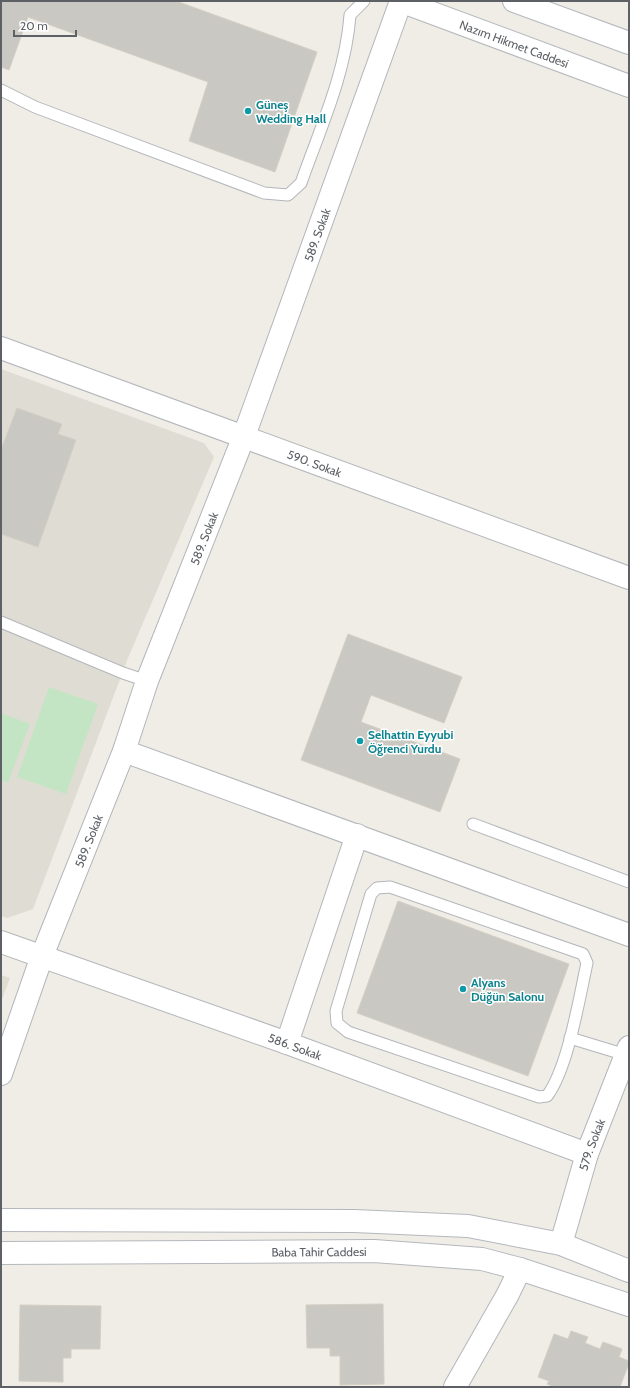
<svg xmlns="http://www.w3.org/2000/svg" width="630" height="1388" font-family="Cabin,sans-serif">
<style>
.education{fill:#dfdcd4}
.green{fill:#c4e5c4}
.building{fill:#cac8c3;stroke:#d4cfc4}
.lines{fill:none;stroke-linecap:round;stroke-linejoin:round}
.lane-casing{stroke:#b3b6ba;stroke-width:13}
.street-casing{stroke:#b3b6ba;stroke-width:24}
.secondary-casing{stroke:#b4b8bd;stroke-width:24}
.lane{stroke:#fff;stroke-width:11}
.street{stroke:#fff;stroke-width:22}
.secondary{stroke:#fff;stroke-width:22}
.culture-dot{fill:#0f9aa8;stroke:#fff;stroke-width:1.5}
.labels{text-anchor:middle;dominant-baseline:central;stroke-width:3;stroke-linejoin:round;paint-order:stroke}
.street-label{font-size:12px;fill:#5d6166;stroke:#fff}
.culture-label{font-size:12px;font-weight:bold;fill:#0d838f;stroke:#fff;text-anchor:start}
</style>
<rect width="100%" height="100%" fill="#efede6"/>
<!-- education -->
<g class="education">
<polygon points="1,369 204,443 214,457 128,658 33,909 7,918 1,916"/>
<polygon points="1,975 10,978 1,1002"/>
</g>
<!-- green -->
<g class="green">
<polygon points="49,687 98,704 66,794 17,777"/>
<polygon points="1,713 30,724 8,783 1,780"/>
</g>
<!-- building -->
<g class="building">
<polygon points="1,1 176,1 317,52 275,172 189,141 208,82 28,17 9,70 1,67"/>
<polygon points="17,408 62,424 58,434 76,440 38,547 1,534 1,450"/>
<polygon points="348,634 462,677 444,723 371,695 361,722 460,759 440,812 301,760"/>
<polygon points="398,901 569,964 528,1076 357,1013"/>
<polygon points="383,1304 384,1384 340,1385 340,1356 330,1356 330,1348 307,1348 306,1305"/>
<polygon points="20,1305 101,1306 100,1349 71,1349 71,1358 63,1358 63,1382 19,1381"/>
<polygon points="571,1331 588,1337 585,1343 600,1349 603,1342 622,1349 619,1357 629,1361 629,1363 620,1387 554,1387 547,1384 549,1381 538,1377 554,1334 568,1339"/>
</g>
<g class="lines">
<!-- lane casing -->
<g class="lane-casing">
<g id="lane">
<path d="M1,90L35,107L264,193L288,195L301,183C320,129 346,73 350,15L364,1"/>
<polyline points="1,622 123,673 147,681"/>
<polyline points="473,824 629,882"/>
<path d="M390,887L583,954L587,963C579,999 568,1068 547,1096L539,1097L348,1032L337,1023L336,1011L371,894L377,888Z"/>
<polyline points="570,1038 626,1055"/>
</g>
</g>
<!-- street casing -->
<g class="street-casing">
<g id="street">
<path id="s1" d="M1,348L629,578"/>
<polyline points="124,751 629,935"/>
<path id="s2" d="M1,942L287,1043L587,1154"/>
<polyline points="287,1043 357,835"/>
<path id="s3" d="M1,1074L42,956L124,751L147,681L244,436L401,1"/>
<path id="s4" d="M561,1244L587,1154L629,1047"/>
<polyline points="455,1387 508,1294 520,1269"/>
</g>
</g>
<!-- secondary casing -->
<g class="secondary-casing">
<g id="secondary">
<path id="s5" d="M400,1L629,86"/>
<polyline points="514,1 629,43"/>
<polyline points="1,1220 354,1221 468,1226 561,1244 629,1271"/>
<path id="s6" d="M1,1253L374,1251L482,1259L520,1269L629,1305"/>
</g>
</g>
<!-- lane -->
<use href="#lane" class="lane"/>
<!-- street -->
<use href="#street" class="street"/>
<!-- secondary -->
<use href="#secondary" class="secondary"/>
</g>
<!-- markers -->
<g class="culture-dot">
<circle cx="248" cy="111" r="4"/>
<circle cx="360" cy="741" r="4"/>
<circle cx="463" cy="989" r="4"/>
</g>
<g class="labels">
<!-- street labels -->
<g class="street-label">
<text stroke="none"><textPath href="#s5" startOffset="122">Nazım Hikmet Caddesi</textPath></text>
<text stroke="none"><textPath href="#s3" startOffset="897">589. Sokak</textPath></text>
<text stroke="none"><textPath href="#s1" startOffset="334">590. Sokak</textPath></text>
<text stroke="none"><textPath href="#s3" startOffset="573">589. Sokak</textPath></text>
<text stroke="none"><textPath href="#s3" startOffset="249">589. Sokak</textPath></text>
<text stroke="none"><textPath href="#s2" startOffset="312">586. Sokak</textPath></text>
<text stroke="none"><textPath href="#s4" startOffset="104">579. Sokak</textPath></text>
<text stroke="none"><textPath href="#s6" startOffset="318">Baba Tahir Caddesi</textPath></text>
</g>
<!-- culture labels -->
<g class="culture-label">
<text x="256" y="104">Güneş<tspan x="256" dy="14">Wedding Hall</tspan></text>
<text x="368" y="734">Selhattin Eyyubi<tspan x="368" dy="14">Öğrenci Yurdu</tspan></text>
<text x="471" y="982">Alyans<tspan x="471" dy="14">Düğün Salonu</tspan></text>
</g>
</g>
<!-- border -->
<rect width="630" height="1388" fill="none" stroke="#5d6166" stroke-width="4"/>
<!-- scale -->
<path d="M14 30v6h62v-6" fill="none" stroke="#5d6166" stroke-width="2"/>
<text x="20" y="30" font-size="12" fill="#5d6166" stroke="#ffffff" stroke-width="3" paint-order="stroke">20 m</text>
</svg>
